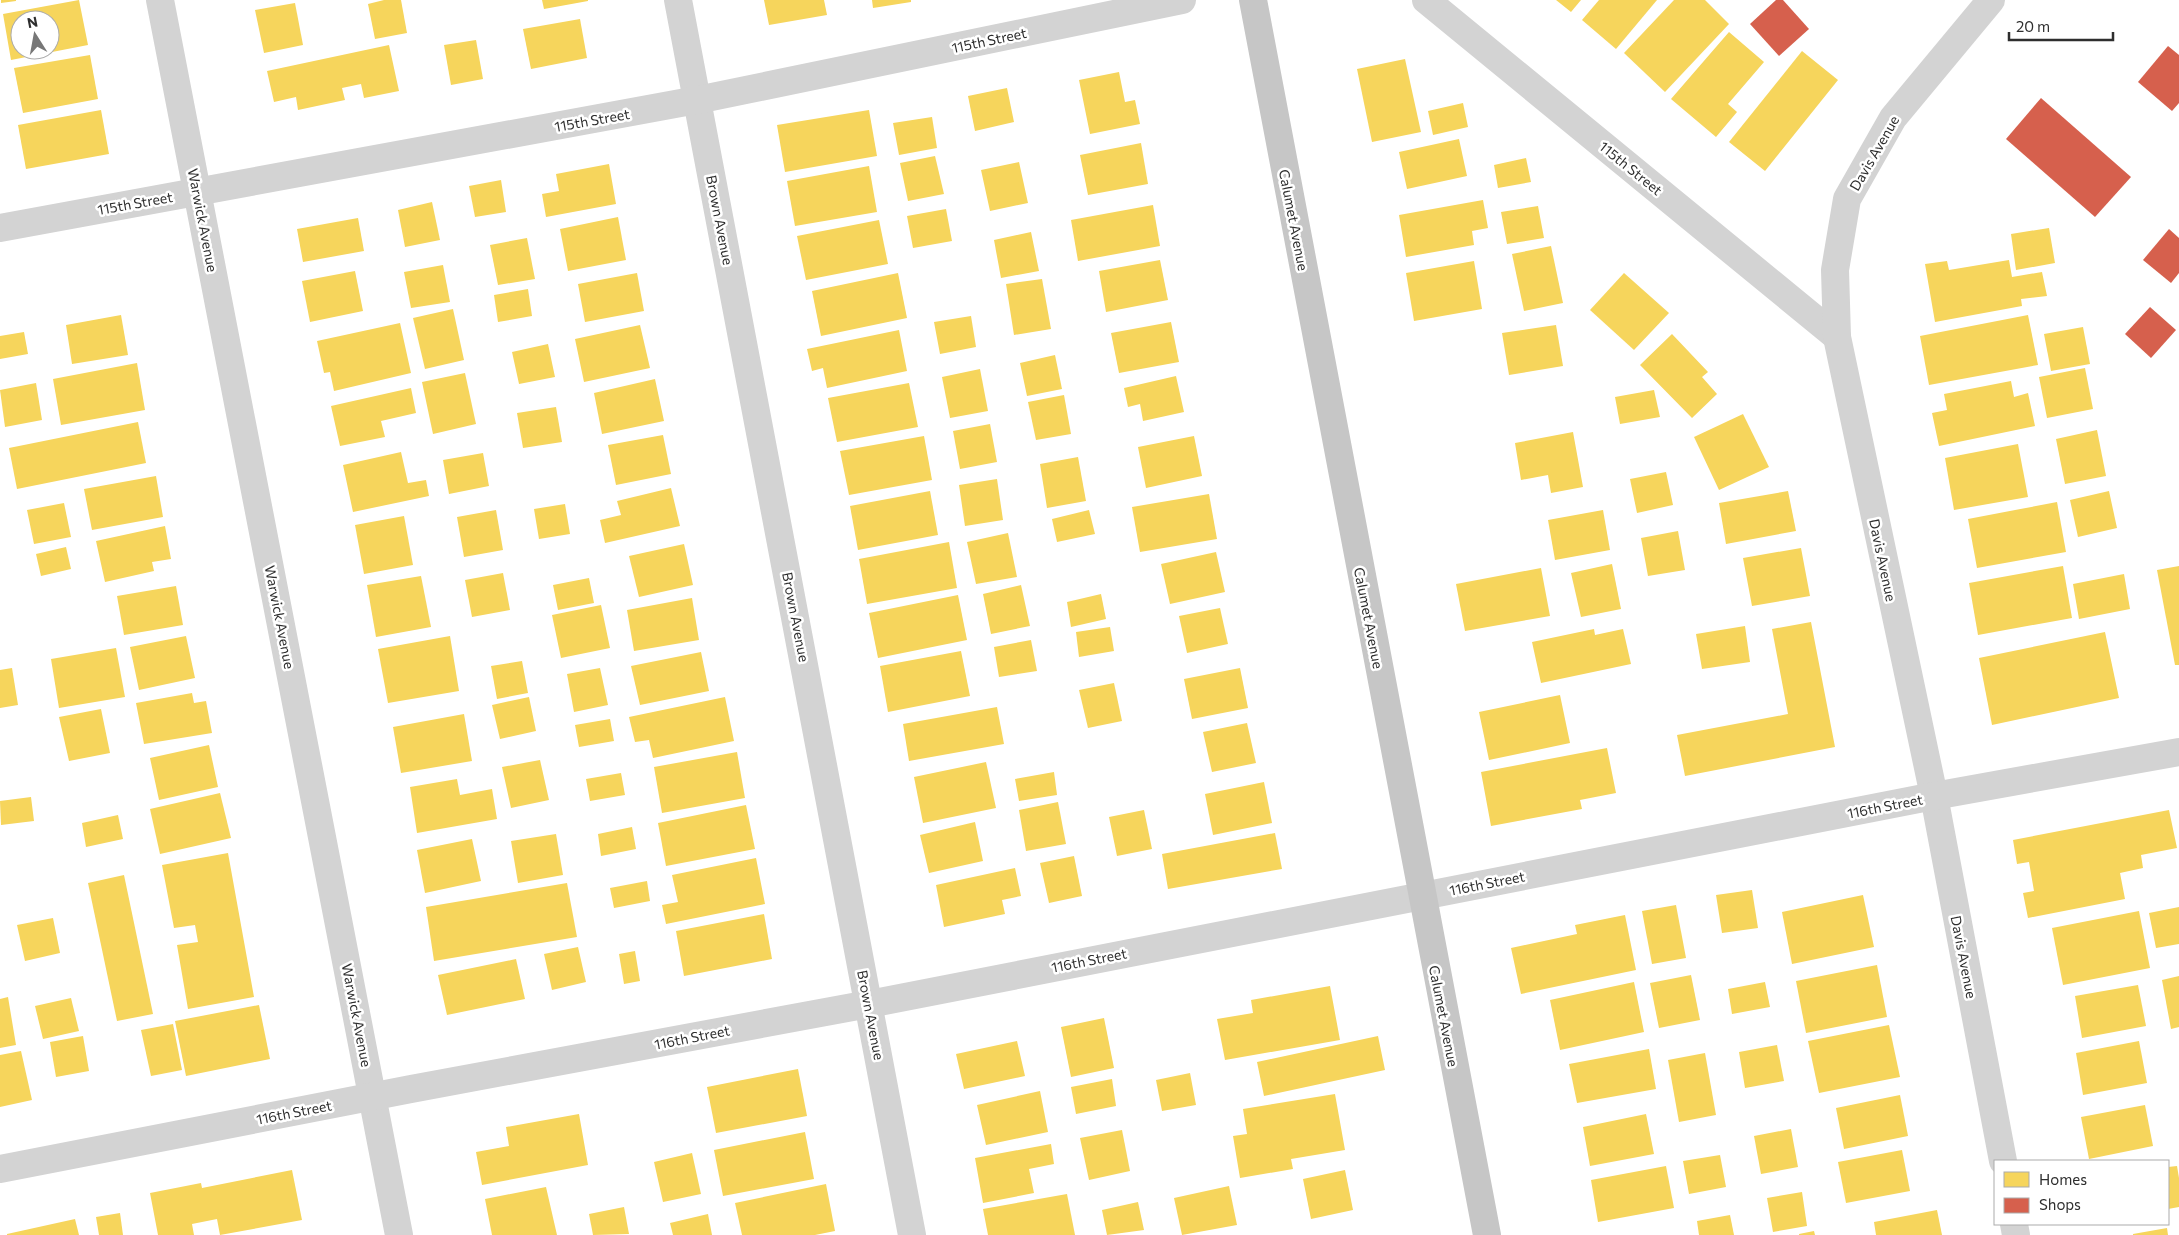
<svg xmlns="http://www.w3.org/2000/svg" width="2179" height="1235" font-family="Commissioner,sans-serif">
<style>
.homes{fill:#f6d55c;fill-rule:evenodd}
.shops{fill:#d6604d}
.lines{fill:none;stroke-linecap:round;stroke-linejoin:round}
.minor{stroke:#d3d3d3;stroke-width:28}
.major{stroke:#c6c6c6;stroke-width:28}
.labels{text-anchor:middle;dominant-baseline:central;stroke-width:5;stroke-linejoin:round;paint-order:stroke}
.street-label{font-size:14px;fill:#2e2e2e;stroke:#fff}
</style>
<rect width="100%" height="100%" fill="#fff"/>
<!-- homes -->
<g class="homes">
<polygon points="1,0 16,0 16,1 1,3"/>
<path d="M79,0L88,45L11,60L3,14ZM20,20H50V50H20Z"/>
<polygon points="384,0 401,0 407,33 375,39 368,4"/>
<polygon points="542,0 588,0 588,1 544,9"/>
<polygon points="764,0 824,0 827,15 769,25"/>
<polygon points="872,0 911,0 911,2 873,8"/>
<polygon points="1556,0 1581,0 1571,12"/>
<polygon points="1599,0 1657,0 1616,49 1582,20"/>
<polygon points="1674,0 1705,0 1729,24 1665,92 1624,53"/>
<polygon points="295,3 303,45 264,53 255,10"/>
<polygon points="580,19 587,58 531,69 523,29"/>
<polygon points="1729,32 1764,62 1728,104 1737,112 1716,137 1671,99"/>
<polygon points="476,40 483,79 451,85 444,45"/>
<polygon points="389,45 399,91 364,98 361,84 342,88 345,100 298,110 296,97 274,102 267,71"/>
<polygon points="1802,51 1838,80 1765,171 1729,142"/>
<polygon points="90,55 98,99 23,113 14,68"/>
<polygon points="1405,59 1421,132 1372,142 1357,69"/>
<polygon points="1119,72 1125,102 1135,100 1140,124 1090,134 1079,80"/>
<polygon points="1007,88 1014,122 975,131 968,96"/>
<polygon points="1463,103 1468,127 1433,135 1428,111"/>
<polygon points="101,110 109,154 26,169 18,125"/>
<polygon points="869,110 877,156 785,172 777,125"/>
<polygon points="932,117 937,148 899,155 893,123"/>
<polygon points="1459,139 1467,176 1407,189 1399,152"/>
<polygon points="1141,143 1148,184 1088,195 1080,155"/>
<polygon points="935,156 944,194 908,201 900,163"/>
<polygon points="1526,158 1531,182 1498,188 1494,165"/>
<polygon points="1019,162 1028,203 990,211 981,170"/>
<polygon points="609,164 616,204 546,217 542,194 559,191 556,174"/>
<polygon points="869,166 877,212 795,226 787,181"/>
<polygon points="501,180 506,212 475,217 469,186"/>
<polygon points="1483,200 1488,228 1472,231 1474,245 1406,257 1399,215"/>
<polygon points="432,202 440,240 405,247 398,210"/>
<polygon points="1153,205 1160,246 1078,261 1071,220"/>
<polygon points="1538,206 1544,238 1507,244 1501,212"/>
<polygon points="946,209 952,241 913,248 907,216"/>
<polygon points="618,217 626,260 568,271 560,229"/>
<polygon points="358,218 364,251 303,262 297,229"/>
<polygon points="879,220 888,264 806,280 797,236"/>
<polygon points="2049,228 2055,263 2016,270 2011,234"/>
<polygon points="1031,232 1039,271 1001,278 994,240"/>
<polygon points="527,238 535,279 498,285 490,245"/>
<polygon points="1551,246 1563,303 1524,311 1512,254"/>
<polygon points="1160,260 1168,300 1106,312 1099,271"/>
<polygon points="2009,260 2012,277 2042,272 2047,296 2021,299 2022,306 1935,322 1925,264 1947,261 1949,270"/>
<polygon points="1474,261 1482,309 1414,321 1406,273"/>
<polygon points="443,265 450,302 411,308 404,272"/>
<polygon points="355,271 363,311 310,322 302,281"/>
<polygon points="637,273 644,311 585,322 578,284"/>
<polygon points="898,273 907,318 821,336 812,291"/>
<polygon points="1624,273 1669,313 1634,350 1590,310"/>
<polygon points="1042,279 1051,329 1014,335 1006,284"/>
<polygon points="528,289 532,316 498,322 494,295"/>
<polygon points="453,309 464,360 425,369 413,318"/>
<polygon points="121,315 128,355 72,364 66,325"/>
<polygon points="2028,315 2038,365 1929,385 1920,336"/>
<polygon points="971,316 976,347 940,354 934,322"/>
<polygon points="1171,322 1179,362 1119,373 1111,333"/>
<polygon points="400,323 411,373 334,391 330,372 324,373 317,341"/>
<polygon points="640,325 650,368 584,382 575,339"/>
<polygon points="1556,325 1563,366 1509,375 1502,333"/>
<polygon points="2083,327 2090,364 2051,371 2044,334"/>
<polygon points="899,330 907,371 827,388 823,368 812,371 807,349"/>
<polygon points="24,332 28,354 0,359 0,336"/>
<polygon points="1672,334 1708,372 1702,377 1717,394 1692,418 1640,365"/>
<polygon points="548,344 555,377 519,384 512,352"/>
<polygon points="1055,355 1062,389 1027,396 1020,363"/>
<polygon points="137,363 145,410 61,425 53,379"/>
<polygon points="2085,368 2093,409 2047,418 2039,377"/>
<polygon points="980,369 988,411 950,418 942,377"/>
<polygon points="465,373 476,424 433,434 422,382"/>
<polygon points="1176,376 1184,412 1143,421 1140,404 1128,407 1124,388"/>
<polygon points="655,379 664,421 602,434 594,393"/>
<polygon points="2011,381 2014,397 2028,393 2035,426 1939,446 1932,413 1947,410 1944,394"/>
<polygon points="36,383 42,420 5,427 0,390"/>
<polygon points="909,383 918,427 837,442 828,398"/>
<polygon points="411,388 416,413 381,421 385,437 340,446 331,406"/>
<polygon points="1654,390 1660,417 1620,424 1615,397"/>
<polygon points="1064,395 1071,434 1036,440 1028,402"/>
<polygon points="556,407 562,442 523,448 517,413"/>
<polygon points="1743,414 1769,467 1719,490 1694,437"/>
<polygon points="138,422 146,463 17,489 9,448"/>
<polygon points="990,424 997,462 960,469 953,431"/>
<polygon points="2097,430 2106,476 2065,484 2056,439"/>
<polygon points="1573,432 1583,487 1551,493 1548,475 1521,480 1515,443"/>
<polygon points="663,435 671,474 616,485 608,445"/>
<polygon points="924,436 932,480 849,495 840,451"/>
<polygon points="1194,436 1202,476 1146,488 1138,447"/>
<polygon points="2018,444 2028,497 1954,510 1945,458"/>
<polygon points="401,452 408,483 426,480 429,496 353,512 343,465"/>
<polygon points="483,453 489,486 449,494 443,460"/>
<polygon points="1078,457 1086,501 1047,508 1040,464"/>
<polygon points="1666,472 1673,505 1637,513 1630,479"/>
<polygon points="156,476 163,517 92,530 84,489"/>
<polygon points="997,479 1003,520 965,526 959,485"/>
<polygon points="671,488 680,526 605,543 600,520 621,515 617,501"/>
<polygon points="930,491 938,535 858,550 850,506"/>
<polygon points="1788,491 1796,531 1726,544 1719,503"/>
<polygon points="2109,491 2117,528 2078,537 2070,500"/>
<polygon points="1209,494 1217,539 1140,552 1132,507"/>
<polygon points="2057,502 2066,552 1977,568 1968,519"/>
<polygon points="64,503 71,537 34,544 27,510"/>
<polygon points="565,504 570,534 539,539 534,509"/>
<polygon points="496,510 503,550 464,557 457,517"/>
<polygon points="1089,510 1095,534 1057,542 1052,519"/>
<polygon points="1603,510 1610,550 1555,560 1548,520"/>
<polygon points="404,516 413,565 364,574 355,525"/>
<polygon points="165,526 171,559 152,562 154,571 105,582 96,541"/>
<polygon points="1678,531 1685,570 1648,576 1641,538"/>
<polygon points="1008,533 1017,577 976,584 967,542"/>
<polygon points="949,542 957,588 867,604 859,559"/>
<polygon points="684,544 693,585 639,597 629,556"/>
<polygon points="66,547 71,569 41,576 36,554"/>
<polygon points="1801,548 1810,596 1752,606 1743,558"/>
<polygon points="1216,552 1225,592 1170,604 1161,564"/>
<polygon points="1612,564 1621,609 1581,617 1571,573"/>
<polygon points="2063,566 2072,618 1978,635 1969,583"/>
<polygon points="2179,566 2179,665 2175,665 2157,570"/>
<polygon points="1541,568 1550,616 1465,631 1456,584"/>
<polygon points="503,573 510,610 472,617 465,580"/>
<polygon points="2124,574 2130,609 2079,619 2073,584"/>
<polygon points="421,576 431,627 376,637 367,585"/>
<polygon points="589,578 594,603 558,610 553,585"/>
<polygon points="1021,585 1030,626 991,634 983,594"/>
<polygon points="176,586 183,625 124,635 117,596"/>
<polygon points="1101,594 1106,619 1071,627 1067,602"/>
<polygon points="958,595 967,640 878,658 869,613"/>
<polygon points="692,598 699,640 634,651 627,610"/>
<polygon points="601,605 610,648 561,658 552,615"/>
<polygon points="1220,608 1228,644 1187,653 1179,616"/>
<polygon points="1811,622 1835,747 1685,776 1677,735 1788,714 1772,629"/>
<polygon points="1745,626 1750,662 1702,669 1696,634"/>
<polygon points="1110,627 1114,651 1079,657 1076,632"/>
<polygon points="1594,629 1595,635 1623,629 1631,664 1541,683 1532,642"/>
<polygon points="2105,632 2119,698 1992,725 1979,658"/>
<polygon points="186,636 195,678 139,690 130,647"/>
<polygon points="450,636 459,691 388,703 378,649"/>
<polygon points="1031,640 1037,671 999,677 994,647"/>
<polygon points="116,648 125,697 59,708 51,659"/>
<polygon points="961,651 970,696 888,712 880,666"/>
<polygon points="701,652 709,691 640,705 631,666"/>
<polygon points="522,661 528,693 497,699 491,666"/>
<polygon points="12,668 18,705 0,708 0,670"/>
<polygon points="600,668 608,705 574,712 567,674"/>
<polygon points="1240,668 1248,708 1192,719 1184,679"/>
<polygon points="1114,683 1122,721 1088,728 1079,690"/>
<polygon points="192,693 194,703 206,701 212,733 144,744 136,703"/>
<polygon points="1560,695 1570,743 1489,760 1479,712"/>
<polygon points="529,697 536,731 500,739 492,705"/>
<polygon points="725,697 734,741 653,758 649,740 635,742 629,717"/>
<polygon points="997,707 1004,744 909,761 903,724"/>
<polygon points="101,709 110,753 69,761 59,717"/>
<polygon points="464,714 472,761 401,773 393,727"/>
<polygon points="610,719 614,741 579,747 575,725"/>
<polygon points="1247,723 1256,763 1212,772 1203,732"/>
<polygon points="209,745 218,787 159,800 150,758"/>
<polygon points="1607,748 1616,793 1580,800 1582,809 1491,826 1481,772"/>
<polygon points="737,752 745,798 662,813 654,767"/>
<polygon points="540,760 549,800 511,808 502,767"/>
<polygon points="986,762 996,808 923,823 914,777"/>
<polygon points="1054,772 1057,795 1019,801 1015,779"/>
<polygon points="621,773 625,795 590,801 586,779"/>
<polygon points="457,779 460,795 492,789 497,819 417,833 410,787"/>
<polygon points="1264,782 1272,823 1213,835 1205,794"/>
<polygon points="220,793 231,838 160,854 150,809"/>
<polygon points="31,797 34,821 1,825 0,801"/>
<polygon points="1058,802 1066,844 1026,851 1019,810"/>
<polygon points="746,805 755,849 666,866 658,823"/>
<polygon points="1144,810 1152,849 1117,856 1109,817"/>
<polygon points="2169,810 2177,848 2141,855 2143,868 2120,873 2125,899 2028,918 2023,893 2034,891 2029,862 2017,864 2013,840"/>
<polygon points="118,815 123,839 86,847 82,823"/>
<polygon points="975,822 983,861 929,873 920,835"/>
<polygon points="632,827 636,849 601,856 598,834"/>
<polygon points="1275,833 1282,869 1168,889 1162,854"/>
<polygon points="556,834 563,875 518,883 511,841"/>
<polygon points="472,839 481,881 425,893 417,850"/>
<polygon points="228,853 254,997 188,1009 177,945 198,942 195,925 174,928 162,865"/>
<polygon points="1074,856 1082,896 1049,903 1040,863"/>
<polygon points="756,858 765,904 666,924 662,905 678,902 672,875"/>
<polygon points="1015,868 1021,896 1002,900 1005,914 944,927 936,885"/>
<polygon points="124,875 153,1014 117,1021 88,883"/>
<polygon points="647,881 650,901 614,908 610,888"/>
<polygon points="567,883 577,937 434,961 426,907"/>
<polygon points="1752,890 1758,928 1722,933 1716,895"/>
<polygon points="1863,895 1874,947 1792,964 1782,912"/>
<polygon points="1676,905 1686,958 1652,964 1642,911"/>
<polygon points="2179,907 2179,944 2156,948 2149,913"/>
<polygon points="2139,911 2150,968 2063,985 2052,928"/>
<polygon points="764,914 772,959 684,976 676,931"/>
<polygon points="1625,915 1636,970 1521,994 1511,948 1577,934 1575,925"/>
<polygon points="53,918 60,953 25,961 17,925"/>
<polygon points="578,947 586,982 552,990 544,954"/>
<polygon points="635,951 640,981 624,984 619,954"/>
<polygon points="516,959 525,999 447,1015 438,975"/>
<polygon points="1877,965 1887,1017 1806,1033 1796,981"/>
<polygon points="1691,975 1700,1020 1659,1028 1650,983"/>
<polygon points="2179,976 2179,1027 2171,1029 2162,980"/>
<polygon points="1634,982 1644,1032 1560,1050 1550,1000"/>
<polygon points="1765,982 1770,1007 1732,1014 1728,989"/>
<polygon points="2138,985 2146,1026 2082,1038 2075,996"/>
<polygon points="1330,986 1340,1040 1225,1060 1217,1019 1253,1013 1251,1000"/>
<polygon points="8,997 16,1045 0,1048 0,999"/>
<polygon points="71,998 79,1031 43,1039 35,1006"/>
<polygon points="259,1005 270,1059 186,1076 175,1021"/>
<polygon points="1104,1018 1114,1068 1071,1077 1061,1027"/>
<polygon points="173,1024 182,1070 151,1076 141,1030"/>
<polygon points="1889,1025 1900,1077 1819,1093 1808,1041"/>
<polygon points="83,1036 89,1071 56,1077 50,1042"/>
<polygon points="1378,1036 1385,1070 1264,1096 1257,1062"/>
<polygon points="1017,1041 1025,1076 964,1089 956,1054"/>
<polygon points="2139,1041 2147,1083 2083,1095 2076,1053"/>
<polygon points="1777,1045 1784,1081 1745,1088 1739,1052"/>
<polygon points="1649,1049 1656,1089 1577,1103 1569,1064"/>
<polygon points="21,1051 32,1100 0,1107 0,1055"/>
<polygon points="1705,1053 1716,1115 1679,1122 1668,1060"/>
<polygon points="798,1069 807,1116 716,1133 707,1087"/>
<polygon points="1190,1073 1196,1105 1162,1111 1156,1080"/>
<polygon points="1112,1079 1116,1106 1076,1114 1071,1087"/>
<polygon points="1040,1091 1048,1132 986,1145 977,1105"/>
<polygon points="1335,1094 1345,1150 1291,1159 1293,1169 1240,1178 1233,1136 1247,1134 1243,1109"/>
<polygon points="1900,1095 1908,1136 1844,1149 1836,1108"/>
<polygon points="2145,1105 2153,1146 2089,1159 2081,1117"/>
<polygon points="579,1114 588,1165 482,1185 476,1152 509,1146 506,1127"/>
<polygon points="1646,1114 1654,1154 1590,1166 1583,1127"/>
<polygon points="1791,1129 1798,1167 1761,1174 1754,1136"/>
<polygon points="1122,1130 1130,1171 1089,1180 1080,1138"/>
<polygon points="805,1132 814,1179 723,1196 714,1150"/>
<polygon points="1051,1144 1054,1164 1029,1169 1034,1193 983,1203 975,1158"/>
<polygon points="1902,1150 1910,1191 1846,1203 1838,1162"/>
<polygon points="692,1153 701,1194 663,1202 654,1162"/>
<polygon points="1720,1155 1726,1187 1689,1194 1683,1161"/>
<polygon points="1666,1166 1674,1208 1598,1222 1591,1180"/>
<polygon points="2177,1166 2179,1178 2179,1207 2168,1209 2168,1167"/>
<polygon points="292,1170 302,1220 220,1235 217,1219 192,1224 194,1235 158,1235 150,1193 201,1183 202,1188"/>
<polygon points="1345,1170 1353,1210 1311,1219 1303,1179"/>
<polygon points="826,1184 835,1231 815,1235 742,1235 735,1203"/>
<polygon points="1229,1186 1237,1225 1182,1235 1174,1198"/>
<polygon points="546,1187 557,1235 492,1235 485,1199"/>
<polygon points="1802,1192 1807,1226 1773,1232 1767,1198"/>
<polygon points="1067,1194 1075,1235 988,1235 983,1209"/>
<polygon points="1138,1202 1144,1230 1107,1235 1102,1210"/>
<polygon points="624,1207 629,1234 593,1235 589,1214"/>
<polygon points="1937,1210 1942,1235 1876,1235 1874,1222"/>
<polygon points="120,1213 123,1235 99,1235 96,1217"/>
<polygon points="708,1214 712,1235 673,1235 670,1223"/>
<polygon points="1730,1215 1734,1235 1699,1235 1697,1221"/>
<polygon points="75,1219 79,1235 7,1235 7,1234"/>
<polygon points="2167,1228 2168,1235 2133,1235 2133,1234"/>
<polygon points="1814,1231 1815,1235 1799,1235 1799,1234"/>
</g>
<!-- shops -->
<g class="shops">
<polygon points="1776,0 1783,0 1809,29 1779,56 1750,24"/>
<polygon points="2168,46 2179,55 2179,103 2172,111 2138,82"/>
<polygon points="2041,98 2131,177 2095,217 2006,139"/>
<polygon points="2169,229 2179,238 2179,273 2171,283 2143,260"/>
<polygon points="2150,307 2176,330 2151,358 2125,334"/>
</g>
<g class="lines">
<!-- minor -->
<g class="minor">
<polyline points="160,0 399,1235"/>
<polyline points="678,0 912,1235"/>
<polyline points="1426,0 1837,337"/>
<polyline points="1991,0 1893,118 1847,199 1835,270 1837,337 1934,796 2003,1161"/>
<polyline points="0,228 697,100 1182,0"/>
<polyline points="0,1169 411,1089 869,1004 1934,796 2179,752"/>
<polyline points="2014,1224 2016,1235"/>
</g>
<!-- major -->
<polyline class="major" points="1253,0 1487,1235"/>
</g>
<g class="labels">
<!-- street labels -->
<g class="street-label">
<text transform="translate(989 40) rotate(-12)">115th Street</text>
<text transform="translate(592 120) rotate(-10)">115th Street</text>
<text transform="translate(1874 153) rotate(-60)">Davis Avenue</text>
<text transform="translate(1631 168) rotate(39)">115th Street</text>
<text transform="translate(135 203) rotate(-10)">115th Street</text>
<text transform="translate(203 220) rotate(79)">Warwick Avenue</text>
<text transform="translate(720 220) rotate(79)">Brown Avenue</text>
<text transform="translate(1294 220) rotate(79)">Calumet Avenue</text>
<text transform="translate(1883 560) rotate(78)">Davis Avenue</text>
<text transform="translate(280 617) rotate(79)">Warwick Avenue</text>
<text transform="translate(796 617) rotate(79)">Brown Avenue</text>
<text transform="translate(1369 618) rotate(79)">Calumet Avenue</text>
<text transform="translate(1885 806) rotate(-11)">116th Street</text>
<text transform="translate(1487 883) rotate(-11)">116th Street</text>
<text transform="translate(1964 957) rotate(79)">Davis Avenue</text>
<text transform="translate(1089 960) rotate(-11)">116th Street</text>
<text transform="translate(357 1015) rotate(79)">Warwick Avenue</text>
<text transform="translate(871 1015) rotate(79)">Brown Avenue</text>
<text transform="translate(1444 1016) rotate(79)">Calumet Avenue</text>
<text transform="translate(692 1037) rotate(-11)">116th Street</text>
<text transform="translate(294 1112) rotate(-11)">116th Street</text>
</g>
</g>
<!-- legend -->
<rect x="1994" y="1160" width="175" height="65" fill="#ffffff" stroke="#ababab"/>
<rect x="2004" y="1172" width="25" height="15" fill="#f6d55c" stroke="#ababab"/>
<text x="2039" y="1185" font-size="15" fill="#2e2e2e">Homes</text>
<rect x="2004" y="1198" width="25" height="15" fill="#d6604d" stroke="#ababab"/>
<text x="2039" y="1210" font-size="15" fill="#2e2e2e">Shops</text>
<!-- north arrow -->
<g transform="translate(35 35) rotate(349)"><circle r="24" fill="#ffffff" stroke="#ababab"/>
<path d="M0-4L9 19L0 12L-9 19Z" fill="#777777"/>
<text y="-8" font-size="14" font-weight="bold" text-anchor="middle" fill="#2e2e2e">N</text>
</g>
<!-- scale -->
<path d="M2009 32v8h104v-8" fill="none" stroke="#2e2e2e" stroke-width="2.5"/>
<text x="2016" y="32" font-size="15" fill="#2e2e2e" stroke="#ffffff" stroke-width="4" paint-order="stroke">20 m</text>
</svg>
